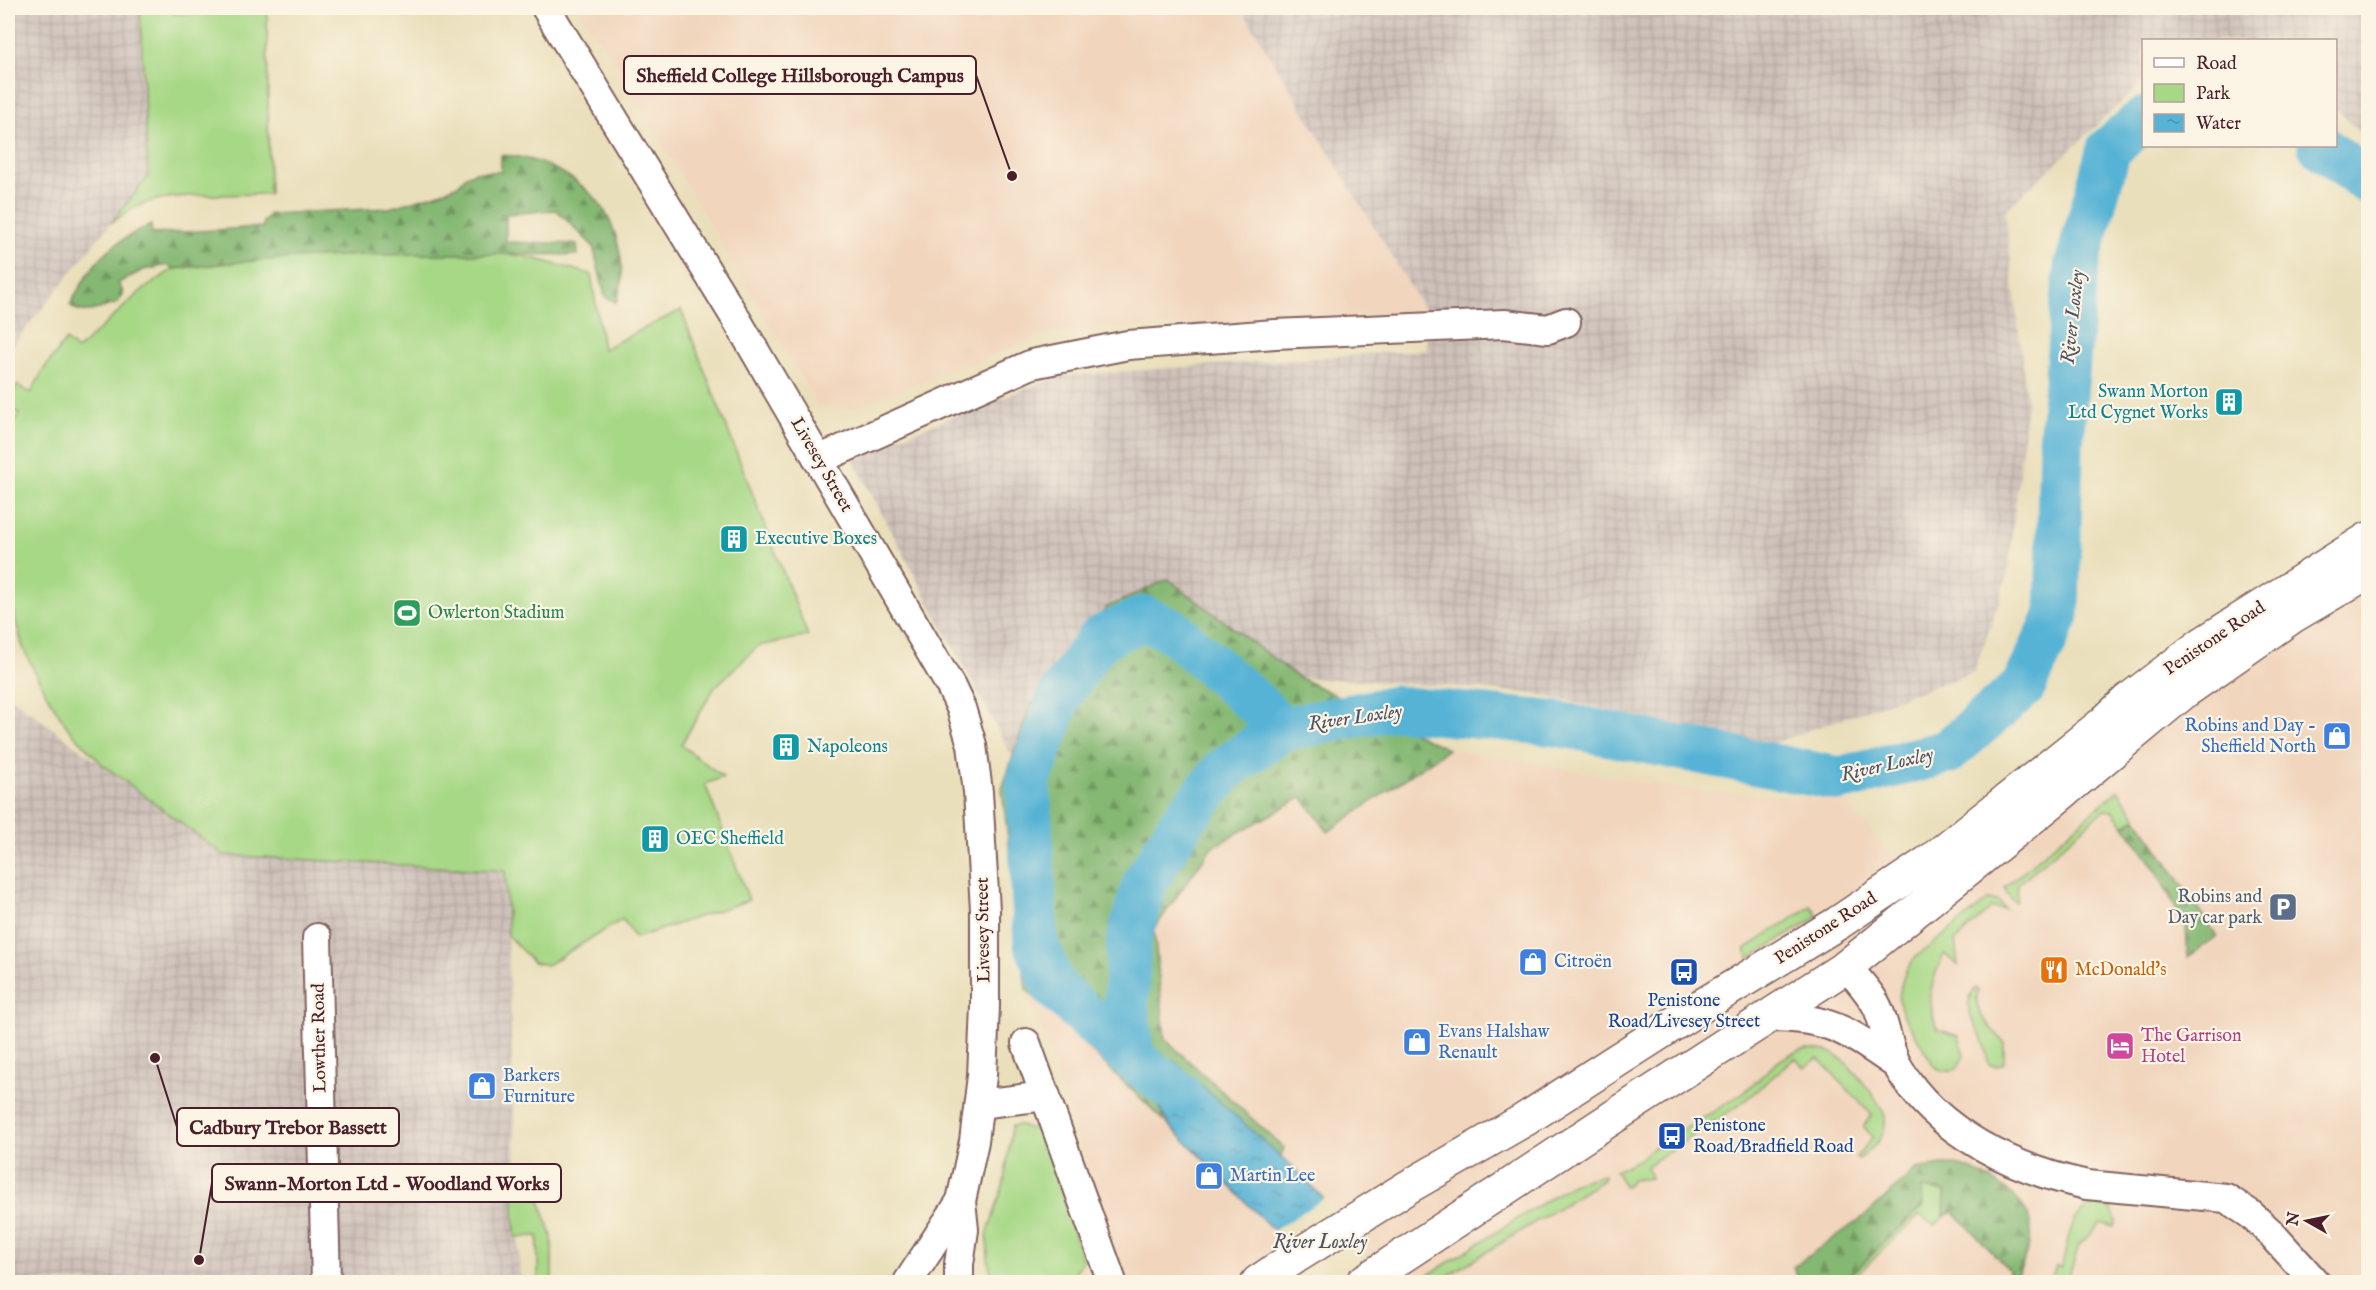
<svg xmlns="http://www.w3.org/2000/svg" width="2376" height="1290" font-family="'IM FELL English',serif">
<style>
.built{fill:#f1d5bd}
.industrial{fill:url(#industrial-grid)}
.green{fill:#a7d886;stroke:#787c58;stroke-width:1.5}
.forest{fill:url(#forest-firs);stroke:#686c4f;stroke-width:1.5}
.water{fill:url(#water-ripples);stroke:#506980;stroke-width:1.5}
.pier{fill:#eadfbb}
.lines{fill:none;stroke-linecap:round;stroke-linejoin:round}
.river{stroke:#57b3d5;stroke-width:45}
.minor-casing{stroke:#82625d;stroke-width:32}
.trunk-casing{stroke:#82625d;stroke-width:36}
.minor{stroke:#fff;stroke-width:28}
.trunk{stroke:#fff;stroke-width:33}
.labels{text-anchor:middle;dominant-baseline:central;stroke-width:4.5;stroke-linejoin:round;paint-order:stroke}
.culture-label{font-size:18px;fill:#0d838f;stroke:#fcf5e5;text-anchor:start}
.street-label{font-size:18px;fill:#4a1f2b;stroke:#fcf5e5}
.leisure-label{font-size:18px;fill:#27864d;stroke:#fcf5e5;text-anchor:start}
.shop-label{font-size:18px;fill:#366cbe;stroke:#fcf5e5;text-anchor:start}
.service-label{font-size:18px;fill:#4e5e75;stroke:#fcf5e5;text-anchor:end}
.food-label{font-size:18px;fill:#c56008;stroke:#fcf5e5;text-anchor:start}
.transit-label{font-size:18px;fill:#164399;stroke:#fcf5e5}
.hotel-label{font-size:18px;fill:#b23c85;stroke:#fcf5e5;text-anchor:start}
.water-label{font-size:20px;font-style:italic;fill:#4f5366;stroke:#fcf5e5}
.leader{fill:none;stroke:#4a1f2b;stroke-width:2}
.callout-dot{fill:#4a1f2b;stroke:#fcf5e5;stroke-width:2}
.callout{fill:#fcf5e5;stroke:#4a1f2b;stroke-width:2}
.callout-label{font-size:20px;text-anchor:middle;font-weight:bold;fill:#4a1f2b}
</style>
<defs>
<pattern id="industrial-grid" width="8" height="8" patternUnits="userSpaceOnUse" patternTransform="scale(1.5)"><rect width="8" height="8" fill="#cec1ba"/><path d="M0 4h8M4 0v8" fill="none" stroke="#b2a5a0"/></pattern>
<pattern id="forest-firs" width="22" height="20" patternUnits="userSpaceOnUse" patternTransform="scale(1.5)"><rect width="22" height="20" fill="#85b873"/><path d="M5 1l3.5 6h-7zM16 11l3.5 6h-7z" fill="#6f955f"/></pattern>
<pattern id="water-ripples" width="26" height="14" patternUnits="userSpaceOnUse" patternTransform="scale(1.5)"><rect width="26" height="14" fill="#57b3d5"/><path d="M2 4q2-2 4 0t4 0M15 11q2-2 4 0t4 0" fill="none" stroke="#4a91ad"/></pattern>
</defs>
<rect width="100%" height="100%" fill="#fcf5e5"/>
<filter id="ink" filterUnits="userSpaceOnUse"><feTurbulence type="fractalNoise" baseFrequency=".0167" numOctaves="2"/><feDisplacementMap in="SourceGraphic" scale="12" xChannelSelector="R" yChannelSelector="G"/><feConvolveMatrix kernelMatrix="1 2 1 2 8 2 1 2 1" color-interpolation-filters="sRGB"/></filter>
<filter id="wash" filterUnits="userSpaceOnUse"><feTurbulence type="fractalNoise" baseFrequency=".008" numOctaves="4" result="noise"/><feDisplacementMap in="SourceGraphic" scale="24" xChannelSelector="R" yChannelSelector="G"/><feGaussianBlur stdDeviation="1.35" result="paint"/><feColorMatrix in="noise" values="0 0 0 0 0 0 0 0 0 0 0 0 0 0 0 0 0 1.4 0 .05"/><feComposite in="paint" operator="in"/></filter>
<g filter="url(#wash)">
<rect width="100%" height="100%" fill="#eadfbb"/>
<!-- built -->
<g class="built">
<polygon points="577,8 1241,8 1425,312 1051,332 849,410 818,406 600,40"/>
<polygon points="2368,568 2368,1282 1123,1282 1044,1035 1026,989 1198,1153 1231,1187 1284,1148 1165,1039 1154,929 1211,848 1302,797 1329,832 1448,749 1702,792 1791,796 1844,801 1921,887"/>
</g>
<!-- industrial -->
<g class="industrial">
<polygon points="8,8 140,8 148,177 8,351"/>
<polygon points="1241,8 2368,8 2368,142 2336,108 2336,40 2144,40 2143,82 2005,211 2027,403 2007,578 1974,672 1765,746 1542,695 1453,686 1298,677 1168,579 1029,708 1013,758 851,456 1058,376 1427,350 1425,311"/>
<polygon points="8,678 11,698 224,855 505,871 520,1282 8,1282"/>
</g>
<!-- green -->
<g class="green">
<path d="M140,8H172L173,14L267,11L269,194C235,195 184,193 152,201C137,205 124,214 111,223L148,177Z"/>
<polygon points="449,253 504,254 529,257 591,274 603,349 681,310 808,636 758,646 714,688 681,745 723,777 705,784 749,900 635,938 623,919 547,965 533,962 508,936 505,871 224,855 102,764 67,727 44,690 23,648 8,591 8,439 19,413 8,407 17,385 31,393 44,369 66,340 77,350 140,292 173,269 284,257"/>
<polygon points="2118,790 2137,818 2124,825 2114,811 2104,810 2018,884 2017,900 2014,902 2007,893 2005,887"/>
<path d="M1988,900L1998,901L2005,909L1991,908L1955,941L1958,965L1944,954C1930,984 1926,997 1937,1029L1959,1036L1964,1056L1959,1066L1952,1071H1942L1934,1066L1902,1013L1899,999L1901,986L1906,970L1915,958Z"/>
<polygon points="1811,906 1818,917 1749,958 1745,949"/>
<path d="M1975,988L1978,991C1971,1013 1991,1027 2004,1042V1063L1998,1066L1989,1065C1987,1056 1985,1046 1981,1037C1973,1017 1961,1011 1975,988Z"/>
<path d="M1806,1049C1816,1049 1829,1050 1837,1056C1849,1063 1883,1104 1885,1118C1887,1137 1872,1149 1859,1159L1856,1157L1873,1137L1863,1126L1872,1115L1818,1058L1804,1068L1795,1058L1742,1103L1647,1166L1651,1178L1632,1180L1625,1187L1615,1171L1640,1159L1649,1150C1680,1132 1711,1114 1741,1094C1765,1077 1775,1056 1806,1049Z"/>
<polygon points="1020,1125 1041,1132 1045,1141 1083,1261 1068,1281 1072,1282 993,1282 988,1259 987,1235 1004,1183 1012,1126"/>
<polygon points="1604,1175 1603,1180 1438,1282 1417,1282 1574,1183"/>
<polygon points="513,1181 528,1181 535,1186 552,1236 552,1282 538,1282 538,1236 515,1237"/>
<polygon points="1921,1188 1945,1191 1944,1217 1935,1226 1920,1215 1852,1279 1854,1282 1843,1282 1923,1206"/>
<path d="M2095,1205L2111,1208L2116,1220L2114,1227L2101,1223L2079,1245L2067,1282H2050L2056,1266L2062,1267C2067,1246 2069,1211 2095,1205Z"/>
</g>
<!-- forest -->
<g class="forest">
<path d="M501,155C533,156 569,172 592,195C613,215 623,253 622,280C621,288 618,296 616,302L605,297L593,246L556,210L506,214V242L577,244L578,255C443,253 308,252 173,269L168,265L143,270L118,283L123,292L118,303C102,307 82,318 70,305C92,263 107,244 151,225L152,234L263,227V221L270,214L389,208L440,193L458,185L466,176L475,172H501Z"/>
<polygon points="1168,579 1298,677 1448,749 1328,832 1302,797 1211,848 1154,929 1165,1039 1284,1148 1266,1192 1231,1187 1198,1153 1026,989 1002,789 1029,708 1106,608"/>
<polygon points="2137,818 2217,936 2188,957 2186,928 2155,869 2124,825"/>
<path d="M1942,1165C1947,1165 1955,1165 1960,1166C1983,1172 2025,1196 2030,1222C2034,1237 2022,1271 2012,1282H1998L2010,1271L1953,1211L1944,1217L1945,1191L1922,1188L1923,1206L1843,1282H1800L1793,1267L1866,1215L1916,1169Z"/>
</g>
<!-- water -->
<polygon class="water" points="1132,1058 1174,1061 1295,1169 1326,1201 1279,1233 1270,1227 1198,1153 1170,1126"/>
<!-- pier -->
<polygon class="pier" points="1326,1197 1347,1225 1383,1282 1309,1282 1277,1235 1272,1232"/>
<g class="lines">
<!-- river -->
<g class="river">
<polyline points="2320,146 2368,182"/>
<polyline points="1132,1058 1053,986 1036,943 1028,782 1060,695 1099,639 1144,618 1173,631 1259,706 1282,729"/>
<polyline points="1181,1095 1132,1058 1126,1003 1129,940 1144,884 1181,823 1225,769 1282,729 1395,708 1558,724 1839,779 1947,752 2024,686 2057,615 2061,443 2076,268 2109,149 2144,119"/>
</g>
</g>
</g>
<g filter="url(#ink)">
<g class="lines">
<!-- minor casing -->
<g class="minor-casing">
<g id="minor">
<polyline points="546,8 738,322 951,687 961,708 972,745 978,792 985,910 985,1006 982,1076 974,1141 961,1201 964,1230 959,1264 959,1282"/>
<polyline points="818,460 1032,364 1128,345 1275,334 1504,324 1548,329 1566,322"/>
<polyline points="317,938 326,1282"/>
<path d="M1847,966C1857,980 1873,995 1879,1011C1886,1029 1889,1051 1898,1067C1938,1134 2014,1169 2087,1185L2226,1198L2250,1214L2270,1232L2315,1282"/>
<path d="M1768,1017C1829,1017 1848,1031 1897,1065"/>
<polyline points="1026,1043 1112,1282"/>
<polyline points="979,1104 1046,1096"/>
<polyline points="908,1282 961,1201"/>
</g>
</g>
<!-- trunk casing -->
<g class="trunk-casing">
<g id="trunk">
<polyline points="1258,1282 1295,1257 1408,1187 1524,1120 1703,1005 1838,923 1933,859 2100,726 2127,701 2202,644 2368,539"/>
<polyline points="1363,1282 1624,1110 1847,966 2054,800 2184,692 2293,616 2368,572"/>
</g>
</g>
<!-- minor -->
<use href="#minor" class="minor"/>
<!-- trunk -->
<use href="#trunk" class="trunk"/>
</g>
</g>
<!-- icons -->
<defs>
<g id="building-square" transform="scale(1.5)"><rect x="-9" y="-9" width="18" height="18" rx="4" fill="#0f9aa8" stroke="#fcf5e5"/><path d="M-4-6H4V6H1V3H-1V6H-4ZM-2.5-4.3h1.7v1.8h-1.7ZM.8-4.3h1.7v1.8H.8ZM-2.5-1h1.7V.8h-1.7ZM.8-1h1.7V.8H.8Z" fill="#fff"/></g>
<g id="stadium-square" transform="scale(1.5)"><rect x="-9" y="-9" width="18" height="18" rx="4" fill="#2e9e5b" stroke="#fcf5e5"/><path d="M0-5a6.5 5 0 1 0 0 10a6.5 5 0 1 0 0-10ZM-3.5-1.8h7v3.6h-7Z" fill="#fff"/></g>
<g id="shop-square" transform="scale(1.5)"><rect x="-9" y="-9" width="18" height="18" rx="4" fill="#3f7fe0" stroke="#fcf5e5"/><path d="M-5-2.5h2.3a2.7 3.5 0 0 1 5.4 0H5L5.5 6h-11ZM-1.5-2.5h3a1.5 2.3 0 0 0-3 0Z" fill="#fff"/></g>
<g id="parking-square" transform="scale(1.5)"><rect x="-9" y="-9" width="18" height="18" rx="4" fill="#5c6f8a" stroke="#fcf5e5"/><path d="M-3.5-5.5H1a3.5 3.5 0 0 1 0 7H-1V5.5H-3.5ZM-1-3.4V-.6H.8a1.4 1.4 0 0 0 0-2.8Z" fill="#fff"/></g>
<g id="restaurant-square" transform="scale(1.5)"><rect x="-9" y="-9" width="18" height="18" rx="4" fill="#e8710a" stroke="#fcf5e5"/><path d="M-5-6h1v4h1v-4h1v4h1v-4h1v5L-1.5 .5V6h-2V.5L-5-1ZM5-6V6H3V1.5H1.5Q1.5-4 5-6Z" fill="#fff"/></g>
<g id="bus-square" transform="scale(1.5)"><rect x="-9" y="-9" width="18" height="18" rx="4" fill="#1a4fb4" stroke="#fcf5e5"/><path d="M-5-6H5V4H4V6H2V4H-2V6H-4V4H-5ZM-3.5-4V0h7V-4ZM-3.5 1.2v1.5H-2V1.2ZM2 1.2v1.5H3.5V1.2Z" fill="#fff"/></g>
<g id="hotel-square" transform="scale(1.5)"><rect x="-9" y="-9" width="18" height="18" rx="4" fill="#d1479c" stroke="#fcf5e5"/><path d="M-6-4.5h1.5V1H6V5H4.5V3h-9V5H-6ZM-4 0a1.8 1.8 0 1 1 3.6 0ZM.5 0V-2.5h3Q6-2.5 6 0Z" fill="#fff"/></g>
</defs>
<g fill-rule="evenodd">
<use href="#building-square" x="2229" y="402"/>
<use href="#building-square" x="734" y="539"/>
<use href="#stadium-square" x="407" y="613"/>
<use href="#shop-square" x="2337" y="736"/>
<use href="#building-square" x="786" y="747"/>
<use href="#building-square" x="655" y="839"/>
<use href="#parking-square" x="2283" y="907"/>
<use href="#shop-square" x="1533" y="962"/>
<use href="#restaurant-square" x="2054" y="970"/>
<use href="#bus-square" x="1684" y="972"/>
<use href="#shop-square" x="1417" y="1042"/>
<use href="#hotel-square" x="2120" y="1046"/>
<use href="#shop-square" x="482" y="1086"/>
<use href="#bus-square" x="1672" y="1136"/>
<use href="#shop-square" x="1209" y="1176"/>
</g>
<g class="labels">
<!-- culture labels -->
<g class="culture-label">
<text x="2208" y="392" text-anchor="end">Swann Morton<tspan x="2208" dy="21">Ltd Cygnet Works</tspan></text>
<text x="755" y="539">Executive Boxes</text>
<text x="807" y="747">Napoleons</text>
<text x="676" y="839">OEC Sheffield</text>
</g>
<!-- street labels -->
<g class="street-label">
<text transform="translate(821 465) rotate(60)">Livesey Street</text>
<text transform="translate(2215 639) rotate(-34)">Penistone Road</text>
<text transform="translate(1826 929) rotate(-33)">Penistone Road</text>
<text transform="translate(984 930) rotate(-91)">Livesey Street</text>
<text transform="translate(320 1038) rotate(-91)">Lowther Road</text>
</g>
<!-- leisure labels -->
<g class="leisure-label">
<text x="428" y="613">Owlerton Stadium</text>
</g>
<!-- shop labels -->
<g class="shop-label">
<text x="2316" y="726" text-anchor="end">Robins and Day -<tspan x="2316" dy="21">Sheffield North</tspan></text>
<text x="1554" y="962">Citroën</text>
<text x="1438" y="1032">Evans Halshaw<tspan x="1438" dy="21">Renault</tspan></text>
<text x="503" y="1076">Barkers<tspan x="503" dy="21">Furniture</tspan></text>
<text x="1230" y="1176">Martin Lee</text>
</g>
<!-- service labels -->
<g class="service-label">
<text x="2262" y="897">Robins and<tspan x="2262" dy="21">Day car park</tspan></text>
</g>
<!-- food labels -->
<g class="food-label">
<text x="2075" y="970">McDonald's</text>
</g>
<!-- transit labels -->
<g class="transit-label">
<text x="1684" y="1001">Penistone<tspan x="1684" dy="21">Road/Livesey Street</tspan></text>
<text x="1693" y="1126" text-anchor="start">Penistone<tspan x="1693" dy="21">Road/Bradfield Road</tspan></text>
</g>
<!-- hotel labels -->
<g class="hotel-label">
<text x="2141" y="1036">The Garrison<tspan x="2141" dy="21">Hotel</tspan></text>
</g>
<!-- water labels -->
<g class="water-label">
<text transform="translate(2073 317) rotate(-84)">River Loxley</text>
<text transform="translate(1355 718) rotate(-8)">River Loxley</text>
<text transform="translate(1887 765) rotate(-13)">River Loxley</text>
<text x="1320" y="1242">River Loxley</text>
</g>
</g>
<!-- callouts -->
<path class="leader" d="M1012 176L976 75M155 1058L177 1127M199 1260L212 1183"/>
<g class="callout-dot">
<circle cx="1012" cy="176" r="6"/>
<circle cx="155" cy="1058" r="6"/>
<circle cx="199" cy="1260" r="6"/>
</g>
<g class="callout">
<rect x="624" y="56" width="352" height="38" rx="6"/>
<rect x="177" y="1108" width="222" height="38" rx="6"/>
<rect x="212" y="1164" width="349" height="38" rx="6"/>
</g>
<g class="callout-label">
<text x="800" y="82">Sheffield College Hillsborough Campus</text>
<text x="288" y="1134">Cadbury Trebor Bassett</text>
<text x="387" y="1190">Swann-Morton Ltd - Woodland Works</text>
</g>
<!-- margin -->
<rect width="2376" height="1290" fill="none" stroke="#fcf5e5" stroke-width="30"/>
<!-- legend -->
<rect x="2142" y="39" width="195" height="108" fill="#fcf5e5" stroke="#b59f9b" stroke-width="1.5"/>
<rect x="2154" y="58" width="30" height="9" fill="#ffffff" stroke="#b59f9b" stroke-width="1.5"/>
<text x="2196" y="69" font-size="18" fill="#4a1f2b">Road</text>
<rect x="2154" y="84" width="30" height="18" fill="#a7d886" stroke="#b59f9b" stroke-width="1.5"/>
<text x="2196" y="99" font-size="18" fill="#4a1f2b">Park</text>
<rect x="2154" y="114" width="30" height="18" fill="url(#water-ripples)" stroke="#b59f9b" stroke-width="1.5"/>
<text x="2196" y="129" font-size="18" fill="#4a1f2b">Water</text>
<!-- north arrow -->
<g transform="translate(2307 1221) rotate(279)" stroke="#fcf5e5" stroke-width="4.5" paint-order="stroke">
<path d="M0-4.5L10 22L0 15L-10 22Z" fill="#4a1f2b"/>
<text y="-9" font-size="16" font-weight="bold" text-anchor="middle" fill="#4a1f2b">N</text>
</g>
</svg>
